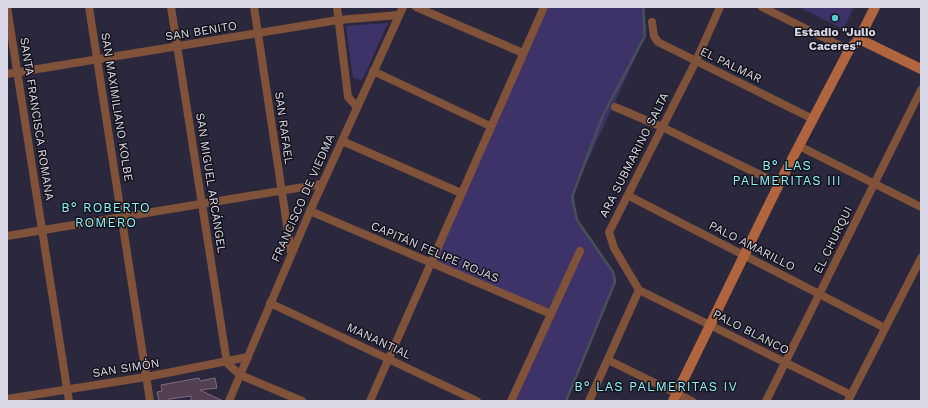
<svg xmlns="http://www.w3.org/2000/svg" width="928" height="408" font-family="'Work Sans',sans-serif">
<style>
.green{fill:#3e3369}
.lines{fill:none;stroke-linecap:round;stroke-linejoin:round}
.stream{stroke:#465056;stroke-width:2.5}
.building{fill:#524052;stroke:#7f6b7f}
.street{stroke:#81523a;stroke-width:8}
.secondary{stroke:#b1653f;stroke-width:10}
.poi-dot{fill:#51ccd2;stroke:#13121b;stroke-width:1.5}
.labels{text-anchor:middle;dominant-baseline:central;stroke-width:3;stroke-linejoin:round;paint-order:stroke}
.street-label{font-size:12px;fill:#dad8e6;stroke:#13121b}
.poi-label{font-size:12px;font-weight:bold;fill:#dad8e6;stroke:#13121b}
.neighbourhood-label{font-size:13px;letter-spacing:1px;fill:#89f5fa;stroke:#13121b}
</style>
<rect width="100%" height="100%" fill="#2b283d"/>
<!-- green -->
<g class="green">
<polygon points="545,7 645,7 646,35 574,190 576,220 617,277 565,401 511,401 551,314 433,263"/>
<polygon points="799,7 854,7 843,29"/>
<polygon points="388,23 362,80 353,78 346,26"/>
</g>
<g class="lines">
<!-- stream -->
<polyline class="stream" points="566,401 615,282 613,272 577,220 572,197 603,115 645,36 643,7"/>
</g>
<!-- building -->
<polygon class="building" points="199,378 200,381 215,378 217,388 200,390 223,401 191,401 191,396 169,399 169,401 159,401 157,392 162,391 161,385"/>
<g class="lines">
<!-- street -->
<g class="street">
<polyline points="7,7 69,401"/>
<polyline points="89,7 150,401"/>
<polyline points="171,7 227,363 240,375 302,401"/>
<polyline points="254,7 291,252"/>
<polyline points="337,7 348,97 357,107"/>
<polyline points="416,7 523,53"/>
<polyline points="762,7 849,50"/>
<polyline points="652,22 654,36 658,42 813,119"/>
<polyline points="373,71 490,126"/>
<polyline points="7,74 338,20 399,15"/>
<polyline points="615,107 662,127 779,184"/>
<polyline points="342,141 461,193"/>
<polyline points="799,146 921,207"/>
<polyline points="629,196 885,328"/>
<polyline points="310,211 551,314"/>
<polyline points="7,236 322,184"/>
<polyline points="639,290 851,395"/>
<polyline points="270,303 477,401"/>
<polyline points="608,360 692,401"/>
<polyline points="7,399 146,377 248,357"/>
<polyline points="229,401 310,211 403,7"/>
<polyline points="370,401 544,7"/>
<polyline points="511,401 580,251"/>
<polyline points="589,401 639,290 614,248 609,232 696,61 720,7"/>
<polyline points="766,401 921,90"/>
<polyline points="848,401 921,258"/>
</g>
<!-- secondary -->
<g class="secondary">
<polyline points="859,39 921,69"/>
<polyline points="673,401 779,184 849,50 859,39 875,7"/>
</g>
</g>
<!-- markers -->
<circle class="poi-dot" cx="835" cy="18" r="4"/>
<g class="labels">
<!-- street labels -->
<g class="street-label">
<text transform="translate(201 31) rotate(-9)">SAN BENITO</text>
<text transform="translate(731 65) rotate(26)">EL PALMAR</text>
<text transform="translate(117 107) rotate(81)">SAN MAXIMILIANO KOLBE</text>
<text transform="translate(37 119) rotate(81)">SANTA FRANCISCA ROMANA</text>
<text transform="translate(284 128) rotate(82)">SAN RAFAEL</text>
<text transform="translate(634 155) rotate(-63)">ARA SUBMARINO SALTA</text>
<text transform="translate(211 183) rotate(81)">SAN MIGUEL ARCÁNGEL</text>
<text transform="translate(303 198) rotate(-66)">FRANCISCO DE VIEDMA</text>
<text transform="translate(833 240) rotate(-64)">EL CHURQUI</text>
<text transform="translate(752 246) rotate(27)">PALO AMARILLO</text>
<text transform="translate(435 252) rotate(23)">CAPITÁN FELIPE ROJAS</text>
<text transform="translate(751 332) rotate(27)">PALO BLANCO</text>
<text transform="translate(379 341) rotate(25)">MANANTIAL</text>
<text transform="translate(126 368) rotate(-9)">SAN SIMÓN</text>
</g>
<!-- poi labels -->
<g class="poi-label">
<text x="835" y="32">Estadio "Julio<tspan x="835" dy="14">Caceres"</tspan></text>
</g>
<!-- neighbourhood labels -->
<g class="neighbourhood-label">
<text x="787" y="165">B° LAS<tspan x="787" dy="15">PALMERITAS III</tspan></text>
<text x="106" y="207">B° ROBERTO<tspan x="106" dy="15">ROMERO</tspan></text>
<text x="656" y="386">B° LAS PALMERITAS IV</text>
</g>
</g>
<!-- border -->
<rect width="928" height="408" fill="none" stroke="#dad8e6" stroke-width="16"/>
</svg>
